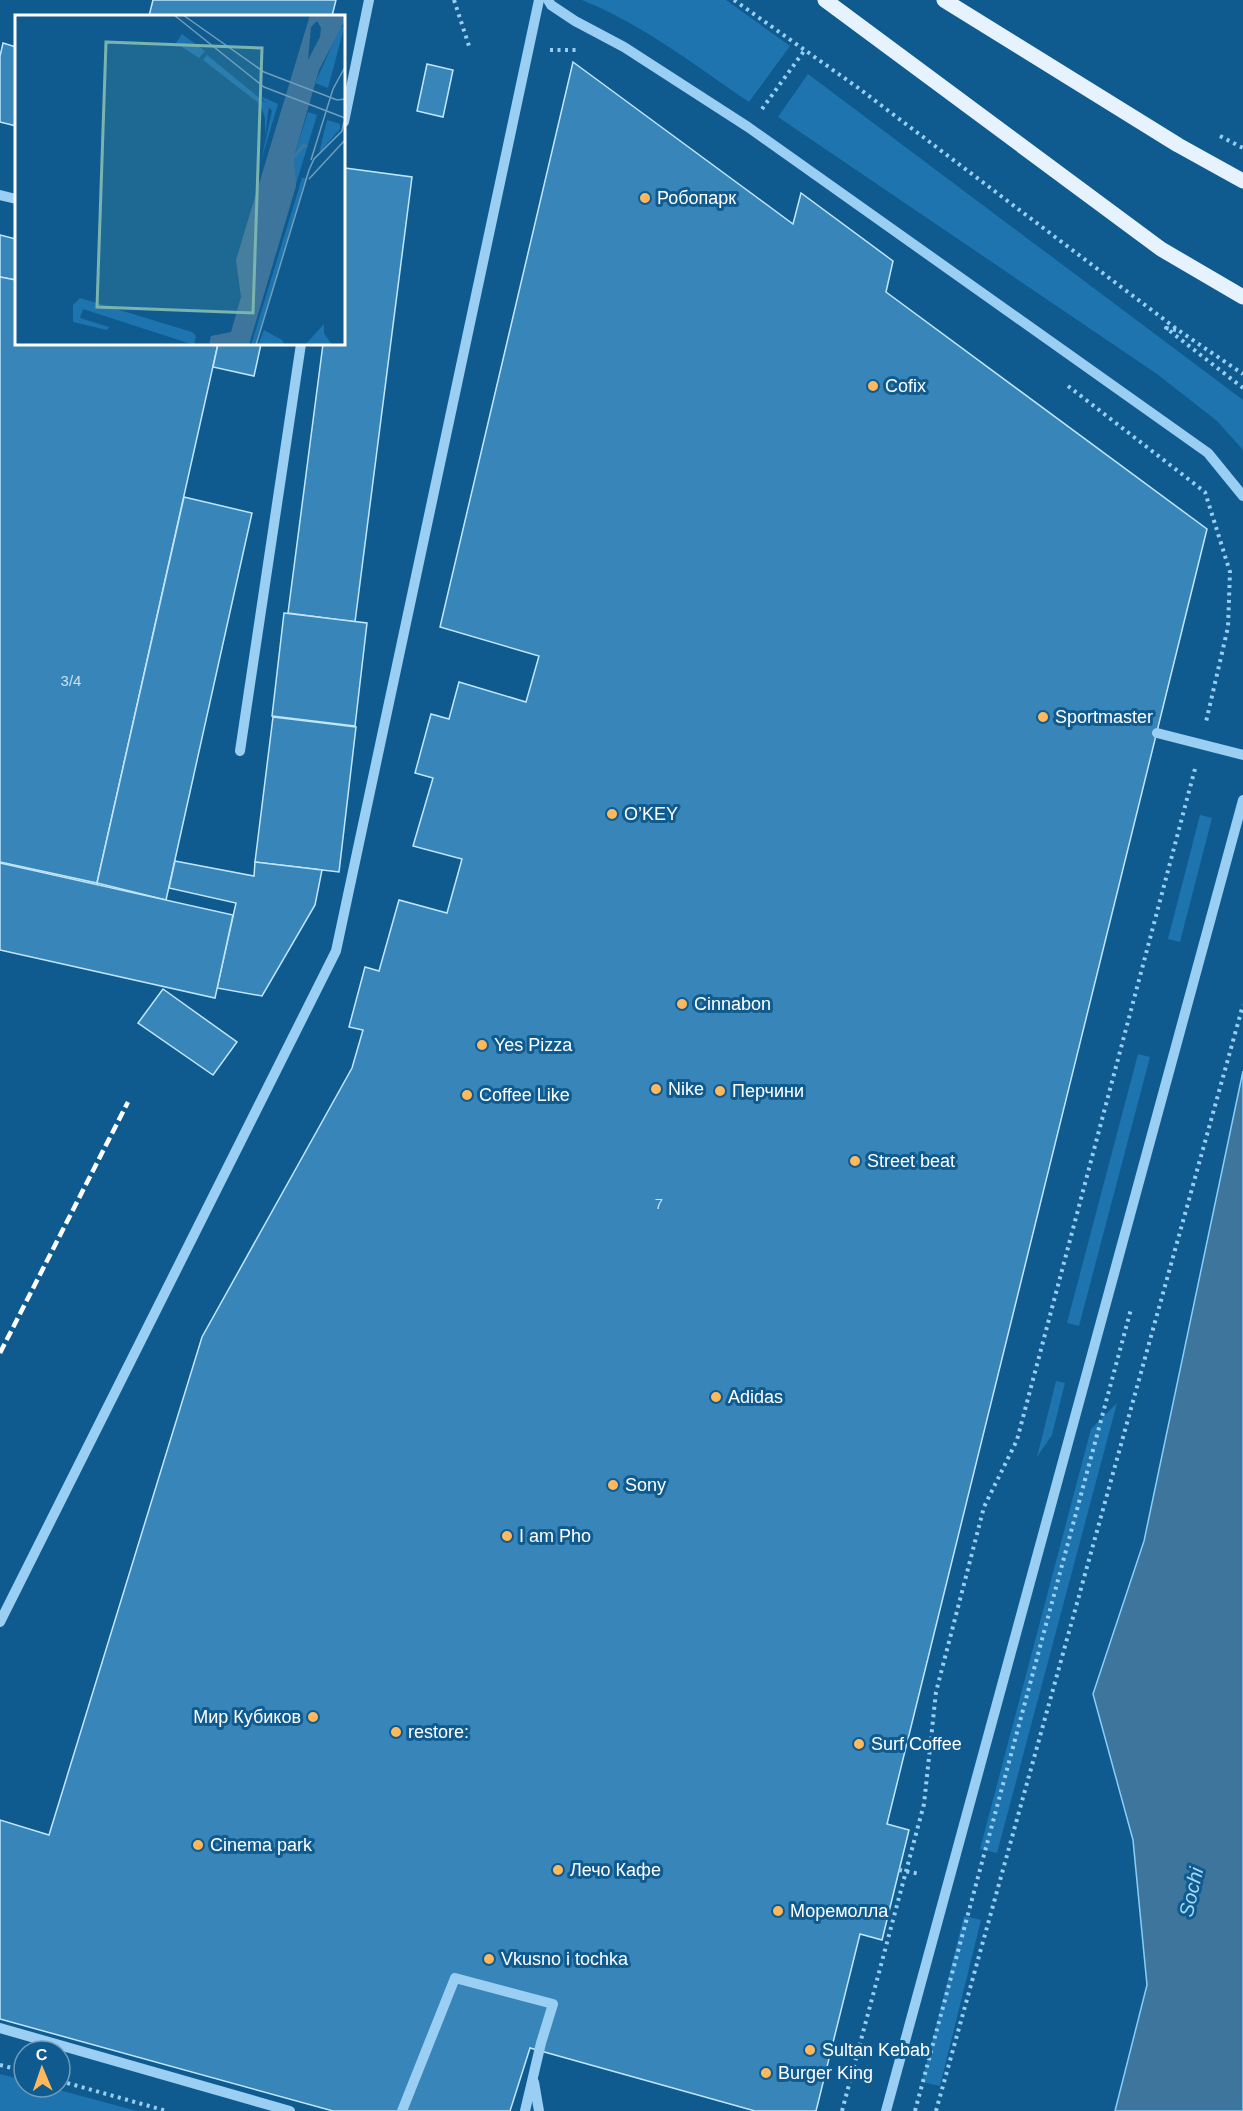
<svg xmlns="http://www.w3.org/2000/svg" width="1243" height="2111" font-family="Helvetica,sans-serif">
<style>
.green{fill:#1e74ae}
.water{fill:#3e759c;stroke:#8bcdf7;stroke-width:1.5}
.building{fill:#3885b9;stroke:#c1e6fe;stroke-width:1.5}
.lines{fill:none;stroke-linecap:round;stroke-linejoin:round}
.path{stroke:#9acff3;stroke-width:4;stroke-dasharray:3 4.5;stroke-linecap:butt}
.minor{stroke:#9acff3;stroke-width:10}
.major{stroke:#e6f3ff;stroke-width:15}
.rail{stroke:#fff;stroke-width:4.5;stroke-dasharray:10 4.5;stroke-linecap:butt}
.poi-dot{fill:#ffb85c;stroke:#0f5b90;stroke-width:2}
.labels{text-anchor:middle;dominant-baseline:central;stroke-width:6;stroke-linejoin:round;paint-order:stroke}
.number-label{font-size:15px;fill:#cde0ee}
.poi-label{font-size:18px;fill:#fff;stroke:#0f5b90;text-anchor:start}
.water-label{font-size:20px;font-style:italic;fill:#a5d9fa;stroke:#0f5b90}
.inset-river{fill:none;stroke:#3e759c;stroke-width:3}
.inset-road{fill:none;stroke:#6f9dbc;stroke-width:1.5}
.view{fill:#7bb4af;fill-opacity:0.15;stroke:#7bb4af;stroke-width:3}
.inset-edge{fill:none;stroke:#fff;stroke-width:3}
</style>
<rect width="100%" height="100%" fill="#0f5b90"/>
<!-- green -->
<g class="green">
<path d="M582,0H726L790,46L749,102C696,66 642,24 582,0Z"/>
<polygon points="808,74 1243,400 1243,450 1217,421 1157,374 778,117"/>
<polygon points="1200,815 1212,818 1180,942 1168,939"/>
<polygon points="1138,1054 1150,1057 1079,1326 1067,1323"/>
<polygon points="1056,1381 1065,1383 1052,1435 1037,1457"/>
<polygon points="1117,1403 997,1853 980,1849 1091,1429"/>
<polygon points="964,1916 981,1920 940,2086 922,2082"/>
<polygon points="0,2074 24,2080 24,2087 48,2087 137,2111 0,2111"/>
</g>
<!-- water -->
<polygon class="water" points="1243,1071 1243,2111 1115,2111 1147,1985 1133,1840 1093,1694 1144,1541"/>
<!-- building -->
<g class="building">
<polygon points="153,0 336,0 332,16 149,16"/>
<polygon points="3,43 16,47 16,126 0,122 0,56"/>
<polygon points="573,62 793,224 801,193 893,261 886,292 1207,529 887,1824 909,1830 882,1940 860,1934 816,2111 755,2111 530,2048 510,2111 333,2111 0,2019 0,1820 49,1835 202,1337 352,1068 363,1030 349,1027 365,967 379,971 399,900 447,913 462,859 413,846 433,778 415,773 431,714 449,719 459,682 526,702 539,656 440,627"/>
<polygon points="427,64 453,70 443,117 417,111"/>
<polygon points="345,168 412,177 355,622 288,613 323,344 344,344 344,182"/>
<polygon points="0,235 16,239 16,280 0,277"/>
<polygon points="0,277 16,280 16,344 218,344 97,883 0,862"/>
<polygon points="218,344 261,344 254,376 213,367"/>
<polygon points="184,497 252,513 166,900 97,883"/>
<polygon points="284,613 367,623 355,726 272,716"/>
<polygon points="273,717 356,727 339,872 255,862"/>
<polygon points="175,861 254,876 255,862 322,870 315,905 262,996 217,988 236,903 169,888"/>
<polygon points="0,863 233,915 215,998 0,950"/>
<polygon points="163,989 237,1042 213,1075 138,1023"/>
</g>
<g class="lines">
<!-- path -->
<g class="path">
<polyline points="454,0 470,49"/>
<polyline points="734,0 857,87 1178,330 1243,374"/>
<polyline points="550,50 576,50"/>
<polyline points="762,109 804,51"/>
<polyline points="1220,136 1243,148"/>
<polyline points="1176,330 1166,328 1243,388"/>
<polyline points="1068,386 1205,492 1230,572 1228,627 1206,722"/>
<polyline points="899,1870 920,1874"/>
<polyline points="0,2065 24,2071"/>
<polyline points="60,2081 167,2111"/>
<polyline points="842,2111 924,1804 936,1692 984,1507 1017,1440 1196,765"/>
<polyline points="915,2111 1131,1309"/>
<polyline points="936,2111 1243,1005"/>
</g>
<!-- minor -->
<g class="minor">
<polyline points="548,0 551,5 575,21 624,47 748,127 1208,453 1243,496"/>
<polyline points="344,122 369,0"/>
<polyline points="0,195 16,199"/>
<polyline points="1157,733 1243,755"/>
<polyline points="240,751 301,344"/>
<polyline points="0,1622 336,951 539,0"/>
<polyline points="0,2028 290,2111"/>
<polyline points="534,2082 539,2111"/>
<polyline points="402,2111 455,1978 553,2004 541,2043 525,2111"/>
<polyline points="886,2111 1243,800"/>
</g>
<!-- major -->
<g class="major">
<polyline points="825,0 1161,249 1243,297"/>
<polyline points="944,0 1178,145 1243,181"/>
</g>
<!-- rail -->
<polyline class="rail" points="0,1353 128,1102"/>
</g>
<!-- markers -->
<g class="poi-dot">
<circle cx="645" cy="198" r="6"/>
<circle cx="873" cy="386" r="6"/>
<circle cx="1043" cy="717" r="6"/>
<circle cx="612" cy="814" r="6"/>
<circle cx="682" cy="1004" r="6"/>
<circle cx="482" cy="1045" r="6"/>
<circle cx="656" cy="1089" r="6"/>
<circle cx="720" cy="1091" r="6"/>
<circle cx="467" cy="1095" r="6"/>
<circle cx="855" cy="1161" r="6"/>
<circle cx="716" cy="1397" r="6"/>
<circle cx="613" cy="1485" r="6"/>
<circle cx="507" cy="1536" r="6"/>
<circle cx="313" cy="1717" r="6"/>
<circle cx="396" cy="1732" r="6"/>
<circle cx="859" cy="1744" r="6"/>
<circle cx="198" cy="1845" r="6"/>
<circle cx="558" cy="1870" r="6"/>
<circle cx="778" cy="1911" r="6"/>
<circle cx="489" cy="1959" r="6"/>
<circle cx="810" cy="2050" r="6"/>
<circle cx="766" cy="2073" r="6"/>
</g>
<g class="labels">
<!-- number labels -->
<g class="number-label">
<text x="71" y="680">3/4</text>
<text x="659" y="1203">7</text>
</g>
<!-- poi labels -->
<g class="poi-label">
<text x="657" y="198">Робопарк</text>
<text x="885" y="386">Cofix</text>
<text x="1055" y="717">Sportmaster</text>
<text x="624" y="814">O’KEY</text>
<text x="694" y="1004">Cinnabon</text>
<text x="494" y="1045">Yes Pizza</text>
<text x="668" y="1089">Nike</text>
<text x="732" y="1091">Перчини</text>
<text x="479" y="1095">Coffee Like</text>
<text x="867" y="1161">Street beat</text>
<text x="728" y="1397">Adidas</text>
<text x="625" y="1485">Sony</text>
<text x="519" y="1536">I am Pho</text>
<text x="301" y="1717" text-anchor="end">Мир Кубиков</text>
<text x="408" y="1732">restore:</text>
<text x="871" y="1744">Surf Coffee</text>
<text x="210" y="1845">Cinema park</text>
<text x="570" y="1870">Лечо Кафе</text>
<text x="790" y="1911">Моремолла</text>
<text x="501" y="1959">Vkusno i tochka</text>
<text x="822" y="2050">Sultan Kebab</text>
<text x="778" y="2073">Burger King</text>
</g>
<!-- water labels -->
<g class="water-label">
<text transform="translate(1191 1892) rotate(-77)">Sochi</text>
</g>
</g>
<!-- overview -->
<g transform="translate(15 15)">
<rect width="330" height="330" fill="#0f5b90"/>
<path d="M326,11L329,13L313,73L300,68ZM167,19L190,36L184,43L161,28ZM192,40L254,91L250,121V103L245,89L188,45ZM245,81L263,89L246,146L257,96ZM293,97L302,100L232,330L280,168L279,142ZM312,105L325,109V114L304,138ZM287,163H292L241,330H236ZM65,283L177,317L181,321L179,330L68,294L65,303L94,312L92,315L58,307V290ZM309,309V318L317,330H290ZM249,315L267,325L270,330H243Z" fill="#1e74ae"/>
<path d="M295,0H330V5L304,55L279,142L281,171L234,330H194L196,321L216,317L226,282L221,245ZM302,6L306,13L305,22L293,45L296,12Z" fill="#3e759c" fill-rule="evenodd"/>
<path class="inset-river" d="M279,142L289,130L292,132"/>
<path class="inset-road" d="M159,0L249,72L330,103M168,0L249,57L322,85L330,84M296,145L318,74L330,52M294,164L330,125M241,330L294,155L299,144L327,116L329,107"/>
<path class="view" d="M91,27L247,33L238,298L82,292Z"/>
<rect width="330" height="330" class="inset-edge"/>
</g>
<!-- north arrow -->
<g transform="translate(42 2069) rotate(358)"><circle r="28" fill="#0f5b90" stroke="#6f9dbc" stroke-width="1.5"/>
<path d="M0-4.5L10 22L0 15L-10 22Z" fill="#ffb85c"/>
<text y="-9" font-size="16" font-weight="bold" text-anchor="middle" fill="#ffffff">С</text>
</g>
</svg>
